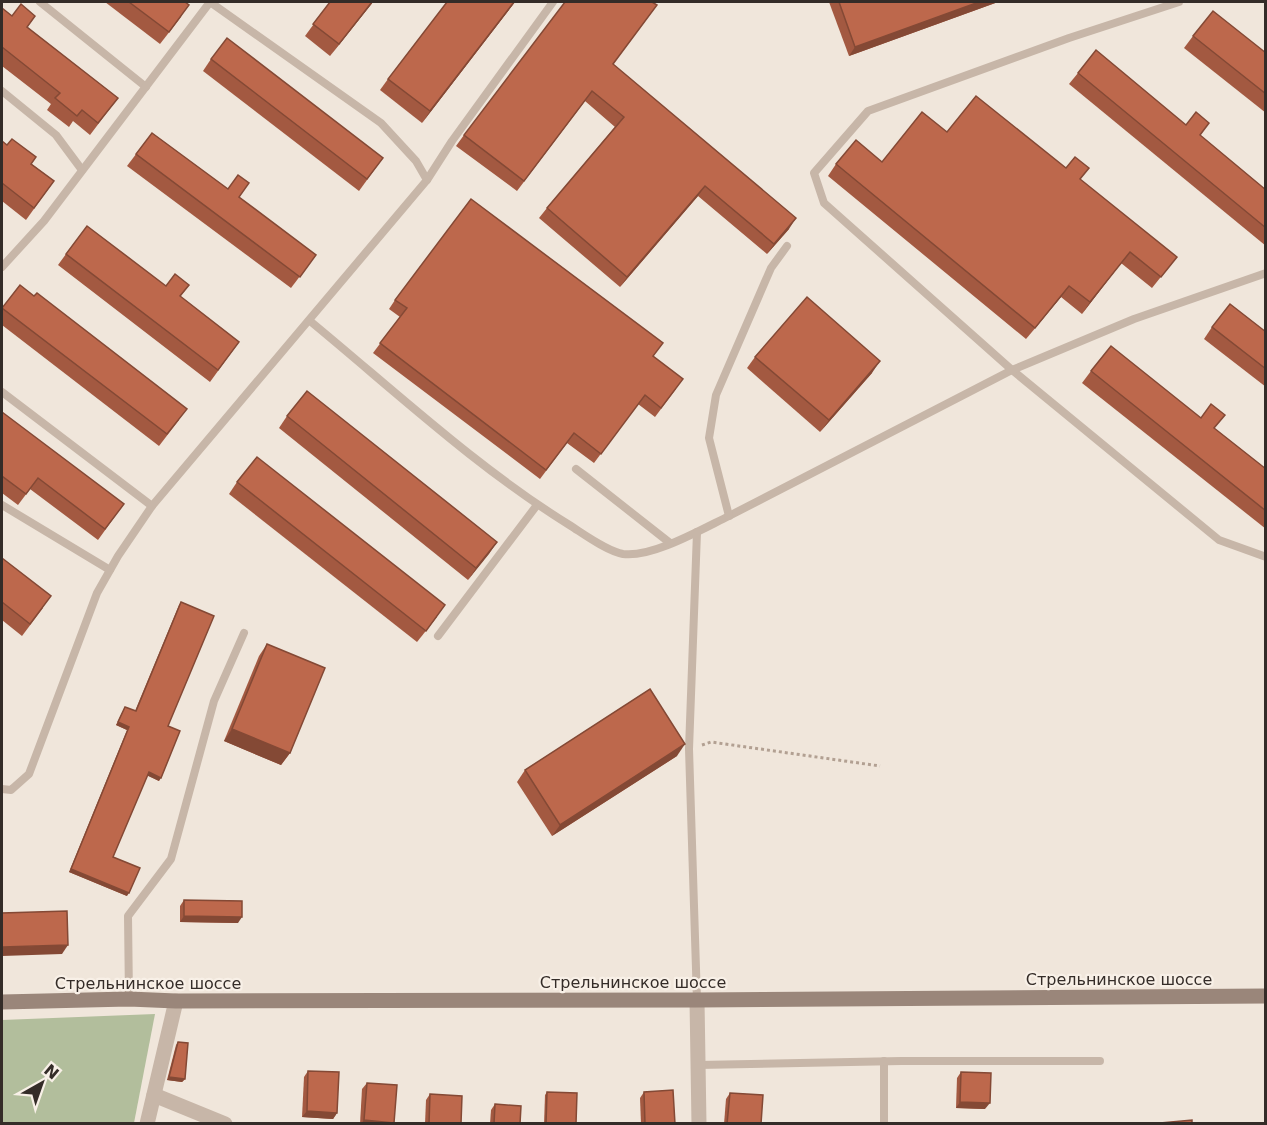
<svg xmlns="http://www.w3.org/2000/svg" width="1267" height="1125" font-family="'DejaVu Sans',sans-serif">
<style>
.green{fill:#b2be9c}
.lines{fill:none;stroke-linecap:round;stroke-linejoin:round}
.path{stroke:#b2a092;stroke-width:3;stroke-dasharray:3 3;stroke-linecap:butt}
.service{stroke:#c7b6a8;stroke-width:8}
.minor{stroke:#c7b6a8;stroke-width:15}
.secondary{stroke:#9a867a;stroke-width:15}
.wall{fill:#a35941}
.shaded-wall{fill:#844935}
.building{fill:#bd684c;stroke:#844935;stroke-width:1.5}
.labels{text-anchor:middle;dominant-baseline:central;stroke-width:4.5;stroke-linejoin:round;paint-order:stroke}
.street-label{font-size:16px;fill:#342c28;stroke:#f8f0e7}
</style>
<rect width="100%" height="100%" fill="#f0e6db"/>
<!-- green -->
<polygon class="green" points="155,1014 134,1123 2,1123 2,1020"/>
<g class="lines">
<!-- path -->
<polyline class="path" points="702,745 711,742 880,766"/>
<!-- service -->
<g class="service">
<polyline points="40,2 146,87"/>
<polyline points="1179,2 1069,38 868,111 814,173 824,203 1012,370 1219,540 1266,557"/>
<polyline points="2,91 56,135 82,170"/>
<polyline points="427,180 452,141 553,2"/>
<polyline points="2,267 44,221 210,2"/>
<path d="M310,321C395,391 477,468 571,526C585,535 607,551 623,554C652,558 702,529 729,516L1012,370L1134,319L1266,273"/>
<polyline points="2,392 152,506"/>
<polyline points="576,469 670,543"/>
<polyline points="2,505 110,570"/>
<polyline points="729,516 709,438 716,395 771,268 787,246"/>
<polyline points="438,636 537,505"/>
<polyline points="2,789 11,790 29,774 97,593 118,556 152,506 427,180 416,161 381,123 210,2"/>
<polyline points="129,999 128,916 171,859 214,701 244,633"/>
<polyline points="697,1000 689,749 697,532"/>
<polyline points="884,1061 884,1124"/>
<polyline points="698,1065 901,1061 1100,1061"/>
</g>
<!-- minor -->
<g class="minor">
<polyline points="697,1000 699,1124"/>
<polyline points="154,1095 225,1124"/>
<polyline points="147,1124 176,1001"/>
</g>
<!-- secondary -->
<polyline class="secondary" points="2,1002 129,999 176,1001 697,1000 1266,996"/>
</g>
<!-- wall -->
<g class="wall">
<polygon points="105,2 185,2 181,17 160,44"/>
<polygon points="330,2 373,2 330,56 305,36"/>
<polygon points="515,2 422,123 380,90 388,79"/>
<polygon points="829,2 998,2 849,56"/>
<polygon points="657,5 613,64 789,229 767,254 698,196 620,287 539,218 547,208 615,127 585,101 517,191 456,146 464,135"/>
<polygon points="2,8 12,16 35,16 27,28 118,98 90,135 73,121 69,127 47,110 51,104 2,66"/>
<polygon points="1193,36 1266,53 1266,113 1184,48"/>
<polygon points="211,59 383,158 359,191 203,71"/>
<polygon points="1078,73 1200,136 1266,190 1266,246 1069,84"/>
<polygon points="947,132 1081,180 1168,268 1152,288 1121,263 1082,314 1061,297 1026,339 828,176 836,164 882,162"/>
<polygon points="152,133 316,255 291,288 127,166"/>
<polygon points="2,141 54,181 26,220 2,201"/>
<polygon points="66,254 166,286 189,285 180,297 239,342 210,382 58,265"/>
<polygon points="20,285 179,420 159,446 2,325 2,309"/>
<polygon points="395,300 653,357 676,389 655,417 638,404 594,463 567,443 540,479 373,353 400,317 389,309"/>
<polygon points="1212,327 1266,332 1266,387 1204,339"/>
<polygon points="755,357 872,373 820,432 747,368"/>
<polygon points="1091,371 1215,429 1266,469 1266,529 1082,383"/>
<polygon points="2,412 116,515 98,540 30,489 18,505 2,493"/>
<polygon points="287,416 497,542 468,580 279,428"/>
<polygon points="237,482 437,617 417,642 229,494"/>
<polygon points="2,558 43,608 22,636 2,620"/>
<polygon points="181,602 168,726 159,781 147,775 113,857 127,896 69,872 127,730 116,725 125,707 135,711 179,605"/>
<polygon points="267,644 290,753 281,765 224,741 259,656"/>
<polygon points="677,756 552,836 517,782 525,770"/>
<polygon points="184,900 238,923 180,922 180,906"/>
<polygon points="178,1042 185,1079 182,1082 167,1080 176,1045"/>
<polygon points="308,1071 337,1113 333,1119 302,1117 304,1077"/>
<polygon points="961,1072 985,1109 956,1108 957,1078"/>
<polygon points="367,1083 394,1124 360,1124 362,1089"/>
<polygon points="547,1092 576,1124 544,1124 545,1095"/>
<polygon points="644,1092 675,1124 641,1124 640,1098"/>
<polygon points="730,1093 761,1124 724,1124 726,1099"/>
<polygon points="430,1094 461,1124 425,1124 426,1100"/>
<polygon points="495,1104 520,1124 490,1124 491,1110"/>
</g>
<!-- shaded-wall -->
<g class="shaded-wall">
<polygon points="372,2 373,2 330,56 339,44"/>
<polygon points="514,2 515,2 422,123 430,111"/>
<polygon points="979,2 998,2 849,56 855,47"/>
<polygon points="705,186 698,196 620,287 627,277"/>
<polygon points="796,218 789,229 767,254 774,244"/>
<polygon points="1130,252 1121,263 1082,314 1090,302"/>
<polygon points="1069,286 1061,297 1026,339 1035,328"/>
<polygon points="880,361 872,373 820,432 829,420"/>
<polygon points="497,542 489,554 468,580 476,568"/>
<polygon points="118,722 129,727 127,730 116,725"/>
<polygon points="232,729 290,753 281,765 224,741"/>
<polygon points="685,744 677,756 552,836 560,825"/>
<polygon points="149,772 161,778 159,781 146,775"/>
<polygon points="71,869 129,893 127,896 69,872"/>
<polygon points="184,916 242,917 238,923 180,922"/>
<polygon points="68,945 62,954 2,956 2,947"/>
<polygon points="169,1077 185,1079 182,1082 167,1080"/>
<polygon points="960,1102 990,1103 985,1109 956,1108"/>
<polygon points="307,1111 337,1113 333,1119 302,1117"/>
<polygon points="364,1120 394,1123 361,1124"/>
</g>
<!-- building -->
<g class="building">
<polygon points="129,2 185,2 189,5 169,32"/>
<polygon points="330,2 372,2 339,44 313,24"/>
<polygon points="447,2 514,2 430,111 388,79"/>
<polygon points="565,2 652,2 657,5 613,64 796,218 774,244 705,186 627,277 547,208 624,117 592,91 524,181 464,135"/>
<polygon points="839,2 979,2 855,47"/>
<polygon points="21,4 35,16 27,27 118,98 98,123 82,110 77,116 55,98 60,93 2,47 2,8 12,16"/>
<polygon points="1213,11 1266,53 1266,94 1193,36"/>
<polygon points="227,38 383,158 367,179 211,59"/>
<polygon points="1096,50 1186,125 1196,112 1209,123 1200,135 1266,190 1266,228 1078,73"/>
<polygon points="976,96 1066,168 1075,157 1089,168 1080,179 1177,257 1161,277 1130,252 1090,302 1069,286 1035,328 836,164 856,140 882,162 922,112 947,132"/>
<polygon points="152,133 228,189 238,175 249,183 239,197 316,255 300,277 136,154"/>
<polygon points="12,139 36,157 31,164 54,181 34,208 2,183 2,141 7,145"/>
<polygon points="471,199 663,343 653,356 683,379 661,408 645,395 601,454 574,433 546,470 380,343 407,308 395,300"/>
<polygon points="87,226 166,286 175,274 189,285 180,296 239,342 218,370 66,254"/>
<polygon points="20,285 34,296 37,293 187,409 167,434 2,308"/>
<polygon points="807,297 880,361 829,420 755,357"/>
<polygon points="1230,304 1266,332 1266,369 1212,327"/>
<polygon points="1111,346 1201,418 1211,404 1225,415 1214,428 1266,469 1266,511 1091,371"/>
<polygon points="307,391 497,542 476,568 287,416"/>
<polygon points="2,412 124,504 105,529 38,478 26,494 2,476"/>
<polygon points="257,457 445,605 426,631 237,482"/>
<polygon points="2,558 51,596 30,624 2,602"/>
<polygon points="181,602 214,616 168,726 180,731 161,778 149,772 113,857 140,868 129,893 71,869 129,727 118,722 125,707 136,711"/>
<polygon points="267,644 325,668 290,753 232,729"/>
<polygon points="650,689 685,744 560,825 525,770"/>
<polygon points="184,900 242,901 242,917 184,916"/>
<polygon points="67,911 68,945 2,947 2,913"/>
<polygon points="178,1042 188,1043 185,1079 169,1077"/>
<polygon points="308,1071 339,1072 337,1113 307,1111"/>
<polygon points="961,1072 991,1073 990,1103 960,1102"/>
<polygon points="367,1083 397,1085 394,1123 364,1120"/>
<polygon points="673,1090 675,1124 645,1124 644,1092"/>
<polygon points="547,1092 577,1093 576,1124 546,1124"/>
<polygon points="730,1093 763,1095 761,1124 727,1124"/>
<polygon points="430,1094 462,1096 461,1124 429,1124"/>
<polygon points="495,1104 521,1106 520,1124 494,1124"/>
<polygon points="1192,1120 1192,1124 1149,1124"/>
</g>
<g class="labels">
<!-- street labels -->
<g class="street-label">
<text x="1119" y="979">Стрельнинское шоссе</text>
<text x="633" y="982">Стрельнинское шоссе</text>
<text x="148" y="983">Стрельнинское шоссе</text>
</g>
</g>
<!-- border -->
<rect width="1267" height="1125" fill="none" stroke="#342c28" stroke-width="6"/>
<!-- north arrow -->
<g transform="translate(42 1083) rotate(40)" stroke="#f8f0e7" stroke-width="4.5" paint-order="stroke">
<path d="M0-4.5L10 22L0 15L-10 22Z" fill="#342c28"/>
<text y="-9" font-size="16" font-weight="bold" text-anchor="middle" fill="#342c28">N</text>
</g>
</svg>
